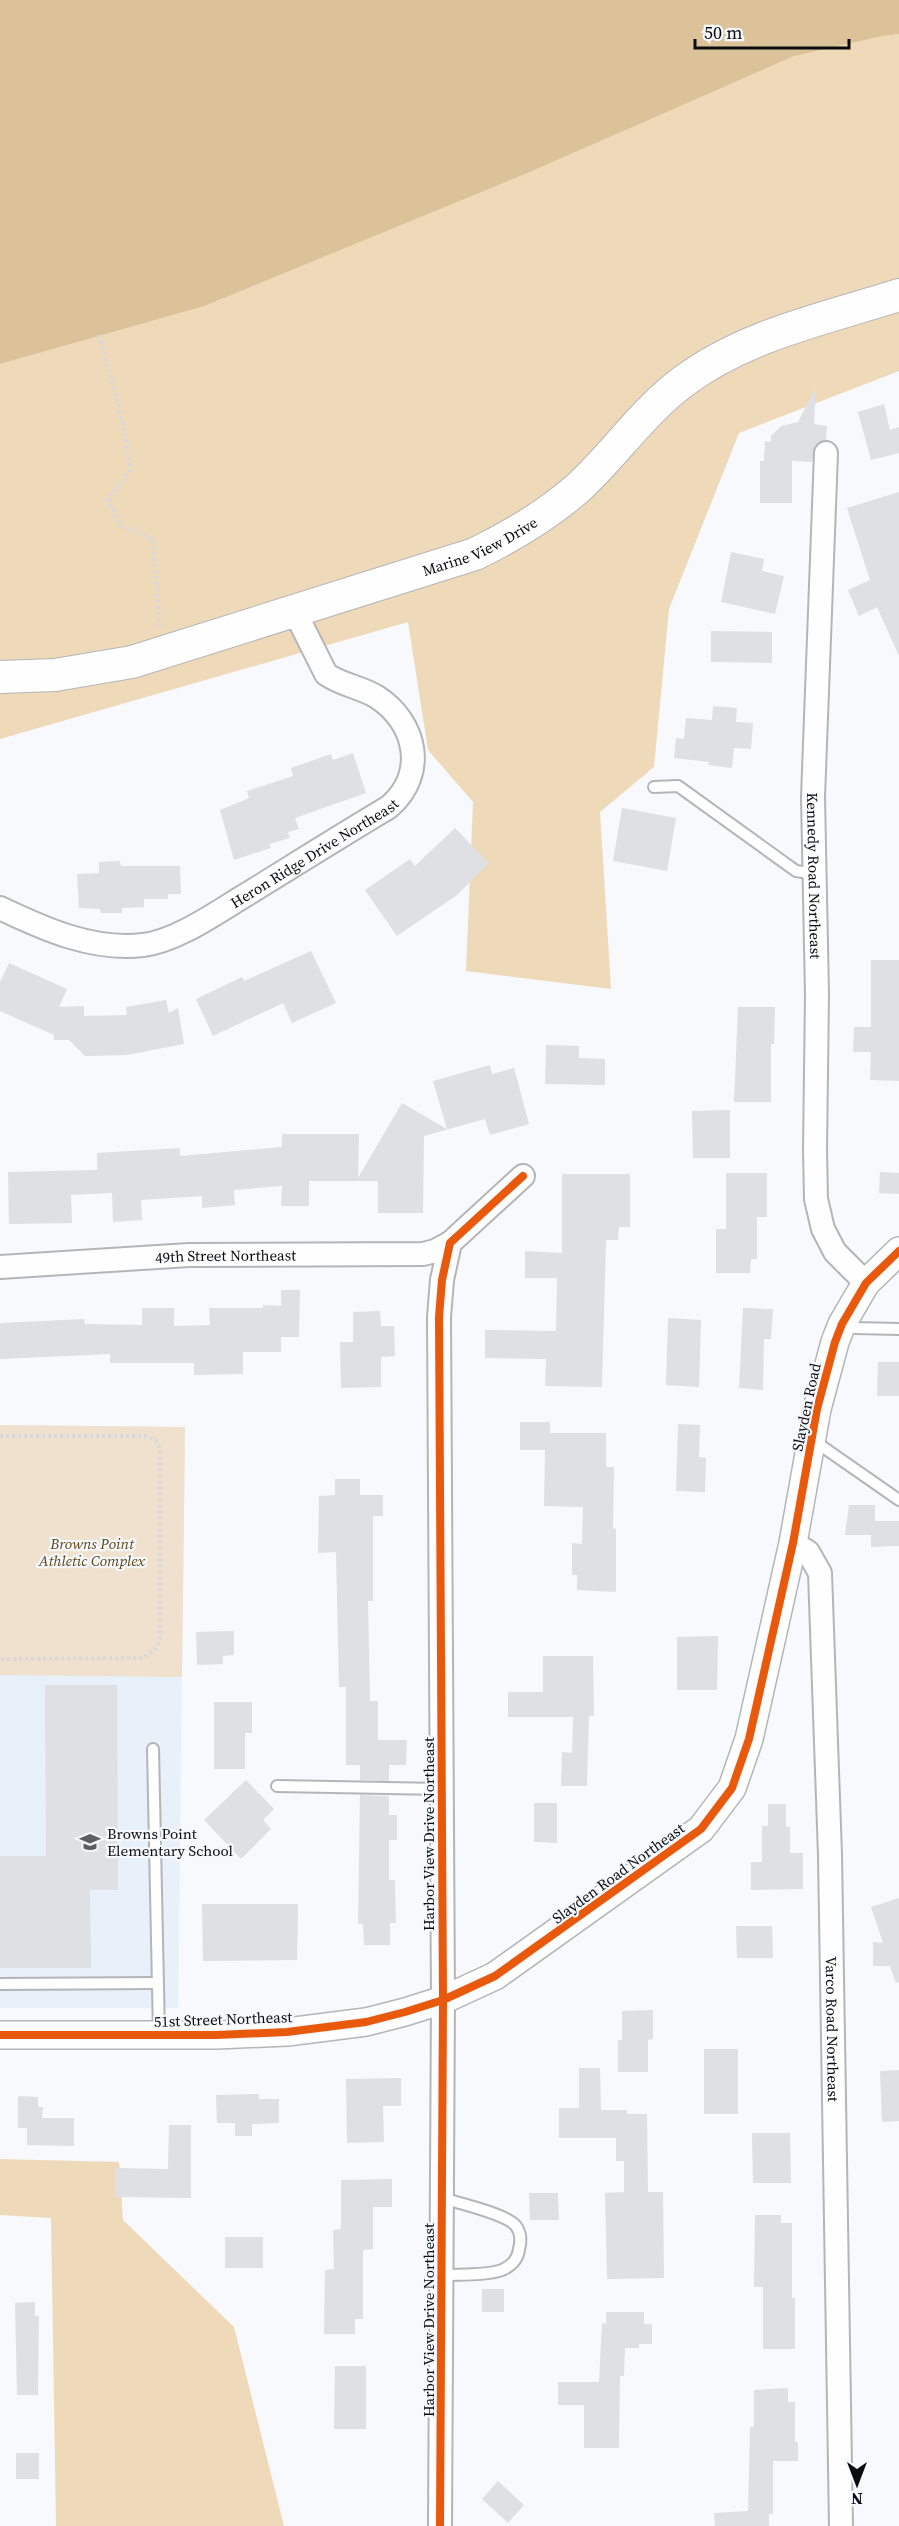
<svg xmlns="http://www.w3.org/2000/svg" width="899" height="2526" font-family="'Source Serif 4',serif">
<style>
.built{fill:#e8f0f9}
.green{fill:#efe1cd}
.forest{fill:#eedab9}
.water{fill:#dcc299}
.building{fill:#dee0e3}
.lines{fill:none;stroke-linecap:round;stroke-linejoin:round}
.service-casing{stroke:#b3b5b8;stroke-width:14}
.minor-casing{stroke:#b3b5b8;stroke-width:26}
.tertiary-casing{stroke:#b3b5b8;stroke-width:30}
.secondary-casing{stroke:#b3b5b8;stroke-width:34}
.path{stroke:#d8d9da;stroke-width:4;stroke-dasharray:3 3;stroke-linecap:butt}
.service{stroke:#fefeff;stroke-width:10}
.minor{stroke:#fefeff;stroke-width:22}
.tertiary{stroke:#fefeff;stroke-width:27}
.secondary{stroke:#fefeff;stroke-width:32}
.cycleway-casing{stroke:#f5f9fe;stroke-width:11}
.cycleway{stroke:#e8590c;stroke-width:8}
.labels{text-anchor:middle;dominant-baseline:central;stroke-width:4.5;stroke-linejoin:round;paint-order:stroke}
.street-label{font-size:15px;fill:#0a0c0f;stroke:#f5f9fe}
.park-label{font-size:15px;font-style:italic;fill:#5e4415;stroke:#f5f9fe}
.poi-label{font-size:15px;fill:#0a0c0f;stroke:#f5f9fe;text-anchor:start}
</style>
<rect width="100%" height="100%" fill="#f7f9fc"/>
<!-- built -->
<polygon class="built" points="0,1425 185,1427 178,2008 0,2008"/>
<!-- green -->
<polygon class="green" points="0,1425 185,1427 182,1677 0,1675"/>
<!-- forest -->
<g class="forest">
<polygon points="899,34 899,371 739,433 669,609 654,767 600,812 611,989 466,971 473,802 428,750 408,622 0,739 0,364 99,335 530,172 794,55 883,36"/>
<polygon points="0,2159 119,2162 123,2220 234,2327 284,2526 56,2526 51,2218 0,2215"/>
</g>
<!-- water -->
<polygon class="water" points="0,0 899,0 899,34 883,36 794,56 530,172 204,306 0,364"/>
<!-- building -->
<g class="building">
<polygon points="816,387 814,424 827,426 826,440 815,445 812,462 792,461 792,503 760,503 760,461 764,461 765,441 771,442 771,436 781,426 798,422"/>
<polygon points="884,404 890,430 899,427 899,453 871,460 858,412"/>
<polygon points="899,492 899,656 877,607 859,616 848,590 870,580 847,508"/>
<polygon points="731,552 764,559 762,571 784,576 775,614 721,602"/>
<polygon points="711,631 772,632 772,663 711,662"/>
<polygon points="713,706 737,708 736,722 753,723 751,749 734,748 732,768 708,765 709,762 674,758 676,738 684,739 686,718 712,720"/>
<polygon points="353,753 366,793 295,818 299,829 288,832 290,838 270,844 271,848 234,860 220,810 249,798 247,791 293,776 291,768 331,754 333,760"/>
<polygon points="622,808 676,818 667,871 613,861"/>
<polygon points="455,828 489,863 457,895 397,936 365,890 410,859 415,866"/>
<polygon points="120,861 121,866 180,866 181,894 168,894 168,899 144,899 144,907 122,908 122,913 101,913 100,909 79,908 77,874 99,873 99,862"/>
<polygon points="311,951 336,1003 292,1023 283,1003 213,1036 196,999 242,977 244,981"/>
<polygon points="871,960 899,960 899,1081 870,1080 871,1052 853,1052 854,1027 871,1027"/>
<polygon points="9,963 67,989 59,1007 84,1006 84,1016 127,1015 126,1007 166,1000 169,1013 178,1008 184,1044 127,1055 85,1056 69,1040 54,1040 54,1035 0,1011 0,982"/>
<polygon points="738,1007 775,1007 774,1044 771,1044 771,1102 734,1102"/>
<polygon points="546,1045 579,1046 579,1058 605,1059 605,1085 545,1084"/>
<polygon points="490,1065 492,1074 514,1068 529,1124 490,1135 485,1119 424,1136 423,1213 378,1213 378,1181 309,1181 309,1206 281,1206 282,1186 234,1190 235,1205 202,1208 202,1196 141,1200 142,1220 113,1222 112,1193 71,1195 72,1223 9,1224 8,1172 97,1170 97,1153 180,1148 180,1156 282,1147 282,1134 359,1134 358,1178 402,1103 447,1129 433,1081"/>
<polygon points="730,1110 730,1158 693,1158 692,1111"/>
<polygon points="880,1172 899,1173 899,1194 879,1193"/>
<polygon points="726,1173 767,1173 767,1217 757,1217 757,1259 751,1259 750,1273 716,1273 716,1229 726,1229"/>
<polygon points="562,1174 630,1174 630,1227 619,1227 618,1240 606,1240 602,1387 545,1386 546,1359 485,1358 485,1330 556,1331 557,1278 525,1278 525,1251 562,1253"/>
<polygon points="281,1290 300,1290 299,1337 281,1337 281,1352 243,1352 243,1374 194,1375 194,1363 110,1363 110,1354 0,1359 0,1323 84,1319 85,1324 142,1325 142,1308 174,1308 174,1326 210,1325 209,1308 263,1308 263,1305 281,1306"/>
<polygon points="743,1308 773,1309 771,1339 764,1339 763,1390 739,1388"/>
<polygon points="380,1311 381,1326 394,1326 395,1356 381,1357 381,1387 341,1388 340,1342 353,1342 353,1312"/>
<polygon points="668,1318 701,1320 699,1387 666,1385"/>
<polygon points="878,1362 899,1362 899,1396 877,1396"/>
<polygon points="520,1422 550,1422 550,1433 606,1433 606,1467 614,1467 613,1528 616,1529 616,1592 577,1590 577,1575 572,1575 572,1543 582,1544 583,1507 544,1506 545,1450 520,1450"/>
<polygon points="678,1424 700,1425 699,1457 706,1458 705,1492 676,1491"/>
<polygon points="335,1479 360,1479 360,1495 383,1495 383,1516 373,1516 373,1601 368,1601 370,1701 378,1701 378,1740 407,1740 406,1765 389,1765 389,1781 360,1780 360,1765 346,1765 346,1687 339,1687 336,1552 318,1553 319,1496 335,1495"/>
<polygon points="849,1505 875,1505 875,1521 899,1521 899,1546 871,1547 871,1535 845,1535"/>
<polygon points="234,1631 234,1655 223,1656 223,1664 197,1665 196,1632"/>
<polygon points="718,1636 717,1690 677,1690 677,1637"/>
<polygon points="543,1656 593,1656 594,1716 589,1716 587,1786 561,1786 562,1752 572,1753 573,1717 508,1717 508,1692 543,1692"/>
<polygon points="45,1685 117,1685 118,1890 90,1890 91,1968 0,1968 0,1856 46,1856"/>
<polygon points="214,1702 252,1702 252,1733 245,1733 245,1769 214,1769"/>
<polygon points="246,1780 274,1809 263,1820 271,1829 241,1859 204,1820"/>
<polygon points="360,1795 389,1796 389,1815 397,1815 397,1840 389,1840 389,1880 395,1880 396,1923 390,1923 390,1945 364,1945 363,1924 358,1924"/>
<polygon points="534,1803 557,1803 557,1843 534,1842"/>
<polygon points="768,1804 786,1804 786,1827 790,1827 790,1853 803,1853 803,1889 751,1890 751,1862 762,1862 762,1826 768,1826"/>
<polygon points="899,1898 899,1982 896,1983 890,1966 873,1966 873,1942 883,1943 871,1907"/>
<polygon points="202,1904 298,1904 297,1960 203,1961"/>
<polygon points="736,1926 772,1926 773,1958 737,1958"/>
<polygon points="653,2010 653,2039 648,2040 648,2072 618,2072 618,2040 622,2040 622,2011"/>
<rect x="704" y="2049" width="34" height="65"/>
<polygon points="579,2068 600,2068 601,2110 627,2110 627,2114 647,2114 648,2192 663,2192 664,2278 607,2279 605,2193 624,2192 624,2161 616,2161 616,2138 559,2138 559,2108 579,2108"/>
<polygon points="899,2070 899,2121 882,2122 880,2071"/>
<polygon points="401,2078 401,2106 383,2106 384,2142 347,2143 346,2079"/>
<polygon points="259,2094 259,2099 279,2099 279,2123 252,2124 252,2136 235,2136 235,2123 217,2123 216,2095"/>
<polygon points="18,2096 38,2097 38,2107 43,2107 42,2118 74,2118 74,2146 27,2145 27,2128 18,2128"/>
<polygon points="169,2125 191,2125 191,2198 115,2197 115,2168 168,2169"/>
<polygon points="752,2133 790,2133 791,2183 753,2183"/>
<polygon points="392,2179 392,2207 373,2207 373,2249 363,2250 363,2319 355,2319 355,2334 324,2334 325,2270 334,2269 333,2230 341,2229 341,2180"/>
<polygon points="529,2193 558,2193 559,2220 530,2220"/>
<polygon points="755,2215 781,2215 781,2223 792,2223 792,2298 795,2298 795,2349 763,2349 763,2287 754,2287"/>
<rect x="225" y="2237" width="38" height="31"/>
<rect x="482" y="2289" width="22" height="23"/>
<polygon points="35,2302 35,2316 39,2316 38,2395 17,2395 15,2303"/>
<polygon points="606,2312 644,2312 644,2324 652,2324 652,2344 639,2344 639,2348 625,2348 624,2376 620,2376 619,2448 584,2448 584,2405 558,2405 558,2382 599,2382 602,2323 606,2324"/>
<polygon points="335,2366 366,2366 366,2429 334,2429"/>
<polygon points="788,2388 788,2402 795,2402 795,2442 798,2442 798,2461 773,2461 773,2514 769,2514 769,2526 715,2526 714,2513 748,2511 750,2427 754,2427 754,2390"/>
<rect x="16" y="2453" width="23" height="26"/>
<polygon points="498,2481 524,2505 508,2523 482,2499"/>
</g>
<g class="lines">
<!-- service casing -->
<g class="service-casing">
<g id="service">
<polyline points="654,787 678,786 796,871 815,874"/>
<polyline points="842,1324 855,1328 899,1329"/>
<polyline points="811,1444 820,1445 899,1500"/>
<polyline points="153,1749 159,2034"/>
<polyline points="277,1786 442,1789"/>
<polyline points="0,1984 157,1983"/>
<path d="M442,2275C460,2274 485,2276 502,2270C511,2266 518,2259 519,2249C521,2242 521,2233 516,2226C507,2214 458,2203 442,2198"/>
</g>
</g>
<!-- minor casing -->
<g class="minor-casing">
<g id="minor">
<path id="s1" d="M826,453L813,797L817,995L815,1150L816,1199L823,1229L835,1252L866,1283"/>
<path id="s2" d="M0,908C44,929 93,951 143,945C178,941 220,910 249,893C296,864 342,835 389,807C427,774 417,723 377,697C361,687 341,685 326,674L295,612"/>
<path id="s3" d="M0,1267L189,1255L423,1254L435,1251L450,1243"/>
<path id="s4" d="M793,1543L808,1552L820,1573L830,1855L841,2526"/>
<polyline points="440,2526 443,2000 439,1317 442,1280 450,1243 523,1176"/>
</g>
</g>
<!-- tertiary casing -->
<g class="tertiary-casing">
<polyline id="tertiary" points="0,2035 216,2035 287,2032 366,2022 405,2012 443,2000 495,1976 701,1829 732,1788 749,1739 793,1543 817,1409 835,1342 842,1324 866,1283 899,1251"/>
</g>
<!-- secondary casing -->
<g class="secondary-casing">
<g id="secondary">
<path id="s5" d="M0,677L55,675L132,662L475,554C512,536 547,515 578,488C615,454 643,411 684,381C745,335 827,318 899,295"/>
</g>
</g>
<!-- path -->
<g class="path">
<polyline points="99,335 123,421 130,470 108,501 122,526 153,539 160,627"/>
<polyline points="0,1436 145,1436 156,1440 160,1449 160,1638 157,1648 143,1658 0,1659"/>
</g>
<!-- service -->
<use href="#service" class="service"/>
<!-- minor -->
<use href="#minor" class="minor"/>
<!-- tertiary -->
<use href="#tertiary" class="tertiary"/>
<!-- secondary -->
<use href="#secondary" class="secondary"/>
<!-- cycleway casing -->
<g class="cycleway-casing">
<g id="cycleway">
<polyline points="0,2035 216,2035 287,2032 366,2022 405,2012 443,2000 495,1976 701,1829 732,1788 749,1739 793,1543 817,1409 835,1342 842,1324 866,1283 899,1251"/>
<polyline points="440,2526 443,2000 439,1317 442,1280 450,1243 523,1176"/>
</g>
</g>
<!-- cycleway -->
<use href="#cycleway" class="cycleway"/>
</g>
<!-- icons -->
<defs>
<g id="school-bare" transform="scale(1.62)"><path d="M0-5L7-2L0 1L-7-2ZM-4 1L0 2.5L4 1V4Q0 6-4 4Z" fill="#5d5f62" stroke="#f5f9fe" stroke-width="2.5" paint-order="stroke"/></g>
</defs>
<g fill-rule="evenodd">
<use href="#school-bare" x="90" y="1842"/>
</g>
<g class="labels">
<!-- street labels -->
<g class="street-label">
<text stroke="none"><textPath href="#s5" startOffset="500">Marine View Drive</textPath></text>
<text stroke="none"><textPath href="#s2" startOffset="345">Heron Ridge Drive Northeast</textPath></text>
<text stroke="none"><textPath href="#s1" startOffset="423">Kennedy Road Northeast</textPath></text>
<text stroke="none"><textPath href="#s3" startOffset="226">49th Street Northeast</textPath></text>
<text transform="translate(806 1407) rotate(-78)">Slayden Road</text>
<text transform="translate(428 1834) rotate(-90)">Harbor View Drive Northeast</text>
<text transform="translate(618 1873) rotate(-36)">Slayden Road Northeast</text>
<text transform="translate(223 2019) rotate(-2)">51st Street Northeast</text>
<text stroke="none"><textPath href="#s4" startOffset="498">Varco Road Northeast</textPath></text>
<text transform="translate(428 2320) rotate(-90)">Harbor View Drive Northeast</text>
</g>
<!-- park labels -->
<g class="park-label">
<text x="92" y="1543">Browns Point<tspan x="92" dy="17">Athletic Complex</tspan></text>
</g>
<!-- poi labels -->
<g class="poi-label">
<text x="107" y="1833">Browns Point<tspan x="107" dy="17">Elementary School</tspan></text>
</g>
</g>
<!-- north arrow -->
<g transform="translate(857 2484) rotate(180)" stroke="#f5f9fe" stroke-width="4.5" paint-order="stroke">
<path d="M0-4.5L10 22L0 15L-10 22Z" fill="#0a0c0f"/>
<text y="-9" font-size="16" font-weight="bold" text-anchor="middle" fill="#0a0c0f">N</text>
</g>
<!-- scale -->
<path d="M695 39v9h154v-9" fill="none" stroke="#0a0c0f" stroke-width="3"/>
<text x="704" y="39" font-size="18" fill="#0a0c0f" stroke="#f5f9fe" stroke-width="4.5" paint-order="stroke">50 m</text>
</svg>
